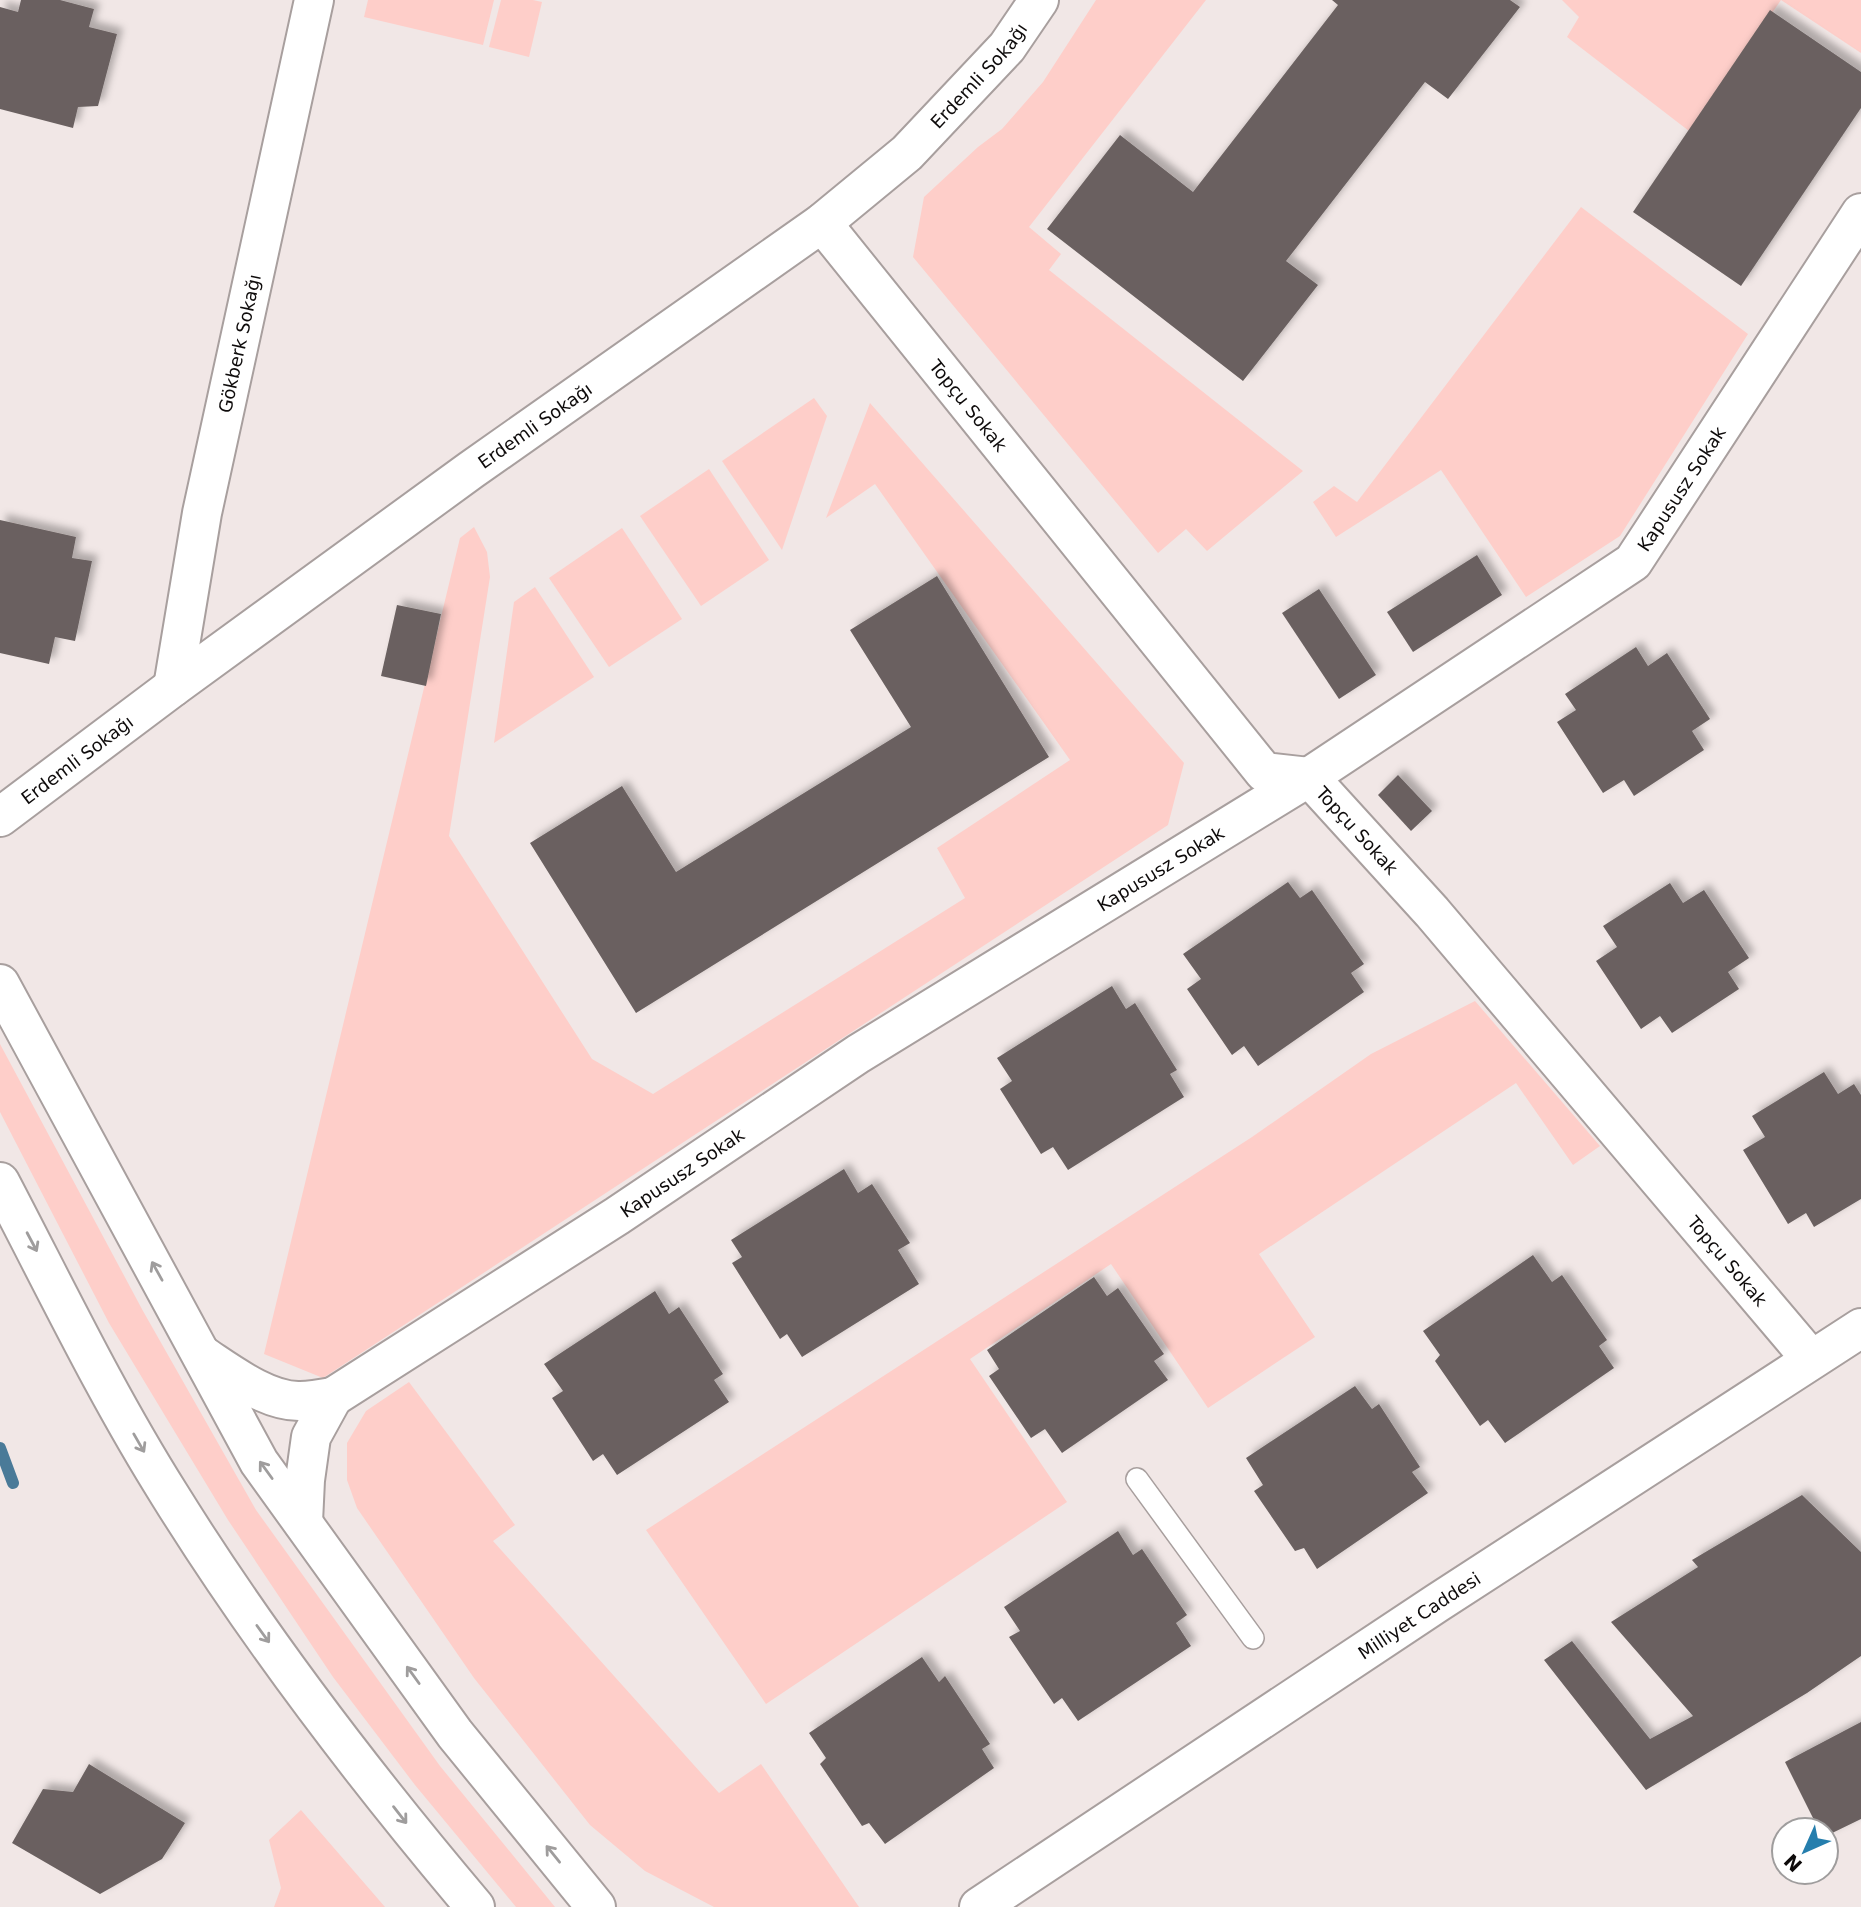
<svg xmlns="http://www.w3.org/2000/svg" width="1861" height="1907" font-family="'DejaVu Sans',sans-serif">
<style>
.green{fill:#fecec9}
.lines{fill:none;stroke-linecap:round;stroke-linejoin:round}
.stream{stroke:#4a7a98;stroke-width:12}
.building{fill:#6a6160;filter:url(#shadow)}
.service-casing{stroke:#a89f9e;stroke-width:24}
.minor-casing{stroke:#a89f9e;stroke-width:42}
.tertiary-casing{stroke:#a89f9e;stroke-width:42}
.secondary-casing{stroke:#a89f9e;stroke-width:42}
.service{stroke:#fff;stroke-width:21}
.minor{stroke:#fff;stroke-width:38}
.tertiary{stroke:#fff;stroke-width:38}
.secondary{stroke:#fff;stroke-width:38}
.oneway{stroke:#9f9d9d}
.labels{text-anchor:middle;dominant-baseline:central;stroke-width:5;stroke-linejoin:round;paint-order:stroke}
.street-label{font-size:18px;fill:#0e0b0b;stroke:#fff}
</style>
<defs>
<filter id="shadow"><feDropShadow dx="6" dy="-6" stdDeviation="3.5" flood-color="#0004"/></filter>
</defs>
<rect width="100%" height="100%" fill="#f1e7e6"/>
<!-- green -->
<g class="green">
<polygon points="368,0 494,0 483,45 364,17"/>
<polygon points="501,0 533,0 542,2 529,57 489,47"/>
<polygon points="1096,0 1206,0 1029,227 1061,254 1049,270 1303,471 1207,551 1186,529 1158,553 913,257 924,197 978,147 1002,129 1043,82"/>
<polygon points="1562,0 1781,0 1689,131 1567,37 1579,17"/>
<polygon points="1781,0 1861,0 1861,53"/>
<polygon points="1581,207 1748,334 1620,536 1526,597 1441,470 1336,537 1313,502 1334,486 1357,502"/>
<polygon points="814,398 827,416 782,550 722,461"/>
<polygon points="870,403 1184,763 1168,825 323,1378 264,1354 460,538 474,527 487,552 490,577 449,836 592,1059 653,1094 965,898 937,848 1070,760 875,484 826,518"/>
<polygon points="709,469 769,560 701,606 640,516"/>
<polygon points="622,528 682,619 609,667 549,578"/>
<polygon points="535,587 594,677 494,743 514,602"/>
<polygon points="1475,1001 1600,1146 1573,1165 1516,1083 1259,1254 1315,1337 1208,1408 1111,1264 970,1359 1067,1502 766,1704 646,1530 1252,1137 1371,1054"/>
<polygon points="0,1044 143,1311 256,1510 440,1766 555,1907 516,1907 415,1785 333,1677 228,1520 109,1323 0,1112"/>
<polygon points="409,1382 515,1525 493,1541 502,1551 719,1793 761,1764 859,1907 714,1907 645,1871 590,1825 474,1678 357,1508 347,1480 347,1443 366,1411"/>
<polygon points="301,1810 385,1907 274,1907 281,1888 269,1840"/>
</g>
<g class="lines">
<!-- stream -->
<polyline class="stream" points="0,1448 13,1483"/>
</g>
<!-- building -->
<g class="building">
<polygon points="21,0 60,0 94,9 89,27 117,34 98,106 78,107 73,128 0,109 0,7 18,12"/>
<polygon points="1332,0 1510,0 1520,7 1448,99 1425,82 1286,261 1318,285 1243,381 1047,229 1120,135 1193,192 1338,5"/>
<polygon points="1770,10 1861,72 1861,108 1741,286 1633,212"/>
<polygon points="0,520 76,537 72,558 92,561 75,641 55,637 49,664 0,653"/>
<polygon points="1477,555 1502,595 1413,652 1387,612"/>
<polygon points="937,576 1049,757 636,1013 530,843 622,786 676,872 911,727 850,630"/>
<polygon points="1319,589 1376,675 1339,699 1282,613"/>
<polygon points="397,605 441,614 426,686 381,676"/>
<polygon points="1636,647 1648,666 1667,653 1710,719 1692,731 1704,750 1634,796 1624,780 1603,793 1557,722 1576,710 1565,694"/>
<polygon points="1398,775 1432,811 1411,831 1378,795"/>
<polygon points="1288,882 1300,898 1312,890 1364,964 1351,973 1364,992 1258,1066 1244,1046 1232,1055 1187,989 1201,979 1183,954"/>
<polygon points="1670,883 1683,903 1704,890 1749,958 1728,972 1739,989 1672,1033 1660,1016 1641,1029 1596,961 1617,947 1603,926"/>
<polygon points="1112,986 1126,1009 1135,1003 1177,1070 1170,1074 1184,1097 1068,1170 1053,1147 1041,1154 1000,1089 1012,1081 997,1058"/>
<polygon points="1824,1072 1838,1094 1854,1084 1861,1095 1861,1199 1814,1227 1806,1213 1788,1224 1743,1150 1765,1137 1752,1116"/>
<polygon points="844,1169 858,1193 872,1184 910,1243 898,1250 919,1284 802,1357 787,1334 780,1339 732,1263 742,1257 731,1240"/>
<polygon points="1533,1255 1552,1282 1562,1275 1607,1340 1599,1346 1614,1368 1505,1443 1488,1420 1480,1426 1435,1361 1440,1355 1423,1331"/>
<polygon points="1094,1277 1107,1296 1118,1288 1164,1354 1154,1361 1168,1380 1062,1453 1045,1429 1031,1438 989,1376 999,1369 987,1350"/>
<polygon points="655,1291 669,1314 679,1307 723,1374 714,1380 729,1402 617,1475 603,1454 593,1461 552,1398 563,1391 544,1364"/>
<polygon points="1355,1386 1372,1409 1379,1404 1420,1467 1412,1472 1428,1493 1317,1569 1304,1548 1295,1551 1254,1491 1263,1485 1246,1458"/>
<polygon points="1802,1495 1861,1552 1861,1656 1807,1693 1646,1790 1544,1660 1572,1641 1650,1739 1693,1716 1611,1622 1698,1567 1692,1560"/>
<polygon points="1118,1531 1133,1555 1142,1549 1187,1615 1176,1623 1191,1646 1078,1721 1062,1698 1054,1704 1009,1637 1020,1631 1004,1607"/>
<polygon points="922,1657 939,1682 945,1676 990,1744 982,1749 994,1768 885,1844 869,1823 862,1826 820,1764 826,1758 809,1733"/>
<polygon points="1861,1722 1861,1819 1826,1836 1826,1830 1819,1830 1785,1762"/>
<polygon points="89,1764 185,1823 162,1859 100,1894 12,1843 43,1789 73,1792"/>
</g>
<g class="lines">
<!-- service casing -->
<g class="service-casing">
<polyline id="service" points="1137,1479 1253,1638"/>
</g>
<!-- minor casing -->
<g class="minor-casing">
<g id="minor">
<path id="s1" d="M822,223L1264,772L1309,777L1432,912L1811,1359"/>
<path id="s2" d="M173,687L202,513L314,0"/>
<path id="s3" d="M0,817L173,687L471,470L822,223L907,153L1007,47L1039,0"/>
<path id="s4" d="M333,1397L617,1216L858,1054L1309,777L1633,562L1861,213"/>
<path id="s5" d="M979,1907L1437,1603L1861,1328"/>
</g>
</g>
<!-- tertiary casing -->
<g class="tertiary-casing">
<g id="tertiary">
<path d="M202,1355C228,1372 267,1402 300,1401C311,1401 322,1399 333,1397"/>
<polyline points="303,1522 305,1480 311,1437 333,1397"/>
</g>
</g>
<!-- secondary casing -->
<g class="secondary-casing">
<g id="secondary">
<polyline points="0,984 259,1462 455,1734 596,1907"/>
<path d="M0,1182C55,1287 106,1394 169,1494C259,1639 365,1777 475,1907"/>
</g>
</g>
<!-- service -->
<use href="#service" class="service"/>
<!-- minor -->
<use href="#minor" class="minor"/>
<!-- tertiary -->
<use href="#tertiary" class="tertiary"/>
<!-- secondary -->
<use href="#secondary" class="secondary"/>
</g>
<!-- one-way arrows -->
<defs><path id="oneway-shaft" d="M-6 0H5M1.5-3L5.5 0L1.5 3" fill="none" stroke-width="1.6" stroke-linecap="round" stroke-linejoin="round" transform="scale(1.75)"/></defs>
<g class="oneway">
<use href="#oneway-shaft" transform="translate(32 1242) rotate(62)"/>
<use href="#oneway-shaft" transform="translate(157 1271) rotate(-119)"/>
<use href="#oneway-shaft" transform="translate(139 1443) rotate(60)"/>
<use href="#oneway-shaft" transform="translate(266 1470) rotate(-126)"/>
<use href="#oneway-shaft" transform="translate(263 1634) rotate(54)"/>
<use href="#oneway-shaft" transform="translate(413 1675) rotate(-126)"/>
<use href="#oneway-shaft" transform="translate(400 1815) rotate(52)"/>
<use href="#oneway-shaft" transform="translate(553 1854) rotate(-129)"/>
</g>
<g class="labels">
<!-- street labels -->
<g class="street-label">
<text stroke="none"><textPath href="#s3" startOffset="1230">Erdemli Sokağı</textPath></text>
<text stroke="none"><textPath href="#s2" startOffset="350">Gökberk Sokağı</textPath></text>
<text stroke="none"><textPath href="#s1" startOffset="234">Topçu Sokak</textPath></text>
<text stroke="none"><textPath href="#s3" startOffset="663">Erdemli Sokağı</textPath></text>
<text stroke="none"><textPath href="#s4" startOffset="1633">Kapususz Sokak</textPath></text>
<text stroke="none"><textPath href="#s3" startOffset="96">Erdemli Sokağı</textPath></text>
<text stroke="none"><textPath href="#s1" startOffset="822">Topçu Sokak</textPath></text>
<text stroke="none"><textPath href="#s4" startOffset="982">Kapususz Sokak</textPath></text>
<text stroke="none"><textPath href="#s4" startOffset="415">Kapususz Sokak</textPath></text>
<text stroke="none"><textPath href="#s1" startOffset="1390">Topçu Sokak</textPath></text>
<text stroke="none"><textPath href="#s5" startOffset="528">Milliyet Caddesi</textPath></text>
</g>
</g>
<!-- north arrow -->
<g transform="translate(1805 1851) rotate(225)"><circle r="33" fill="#ffffff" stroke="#9f9d9d" stroke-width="2"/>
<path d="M0-5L12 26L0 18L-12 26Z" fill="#257ead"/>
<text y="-10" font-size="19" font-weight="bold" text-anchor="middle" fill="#0e0b0b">N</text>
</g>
</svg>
